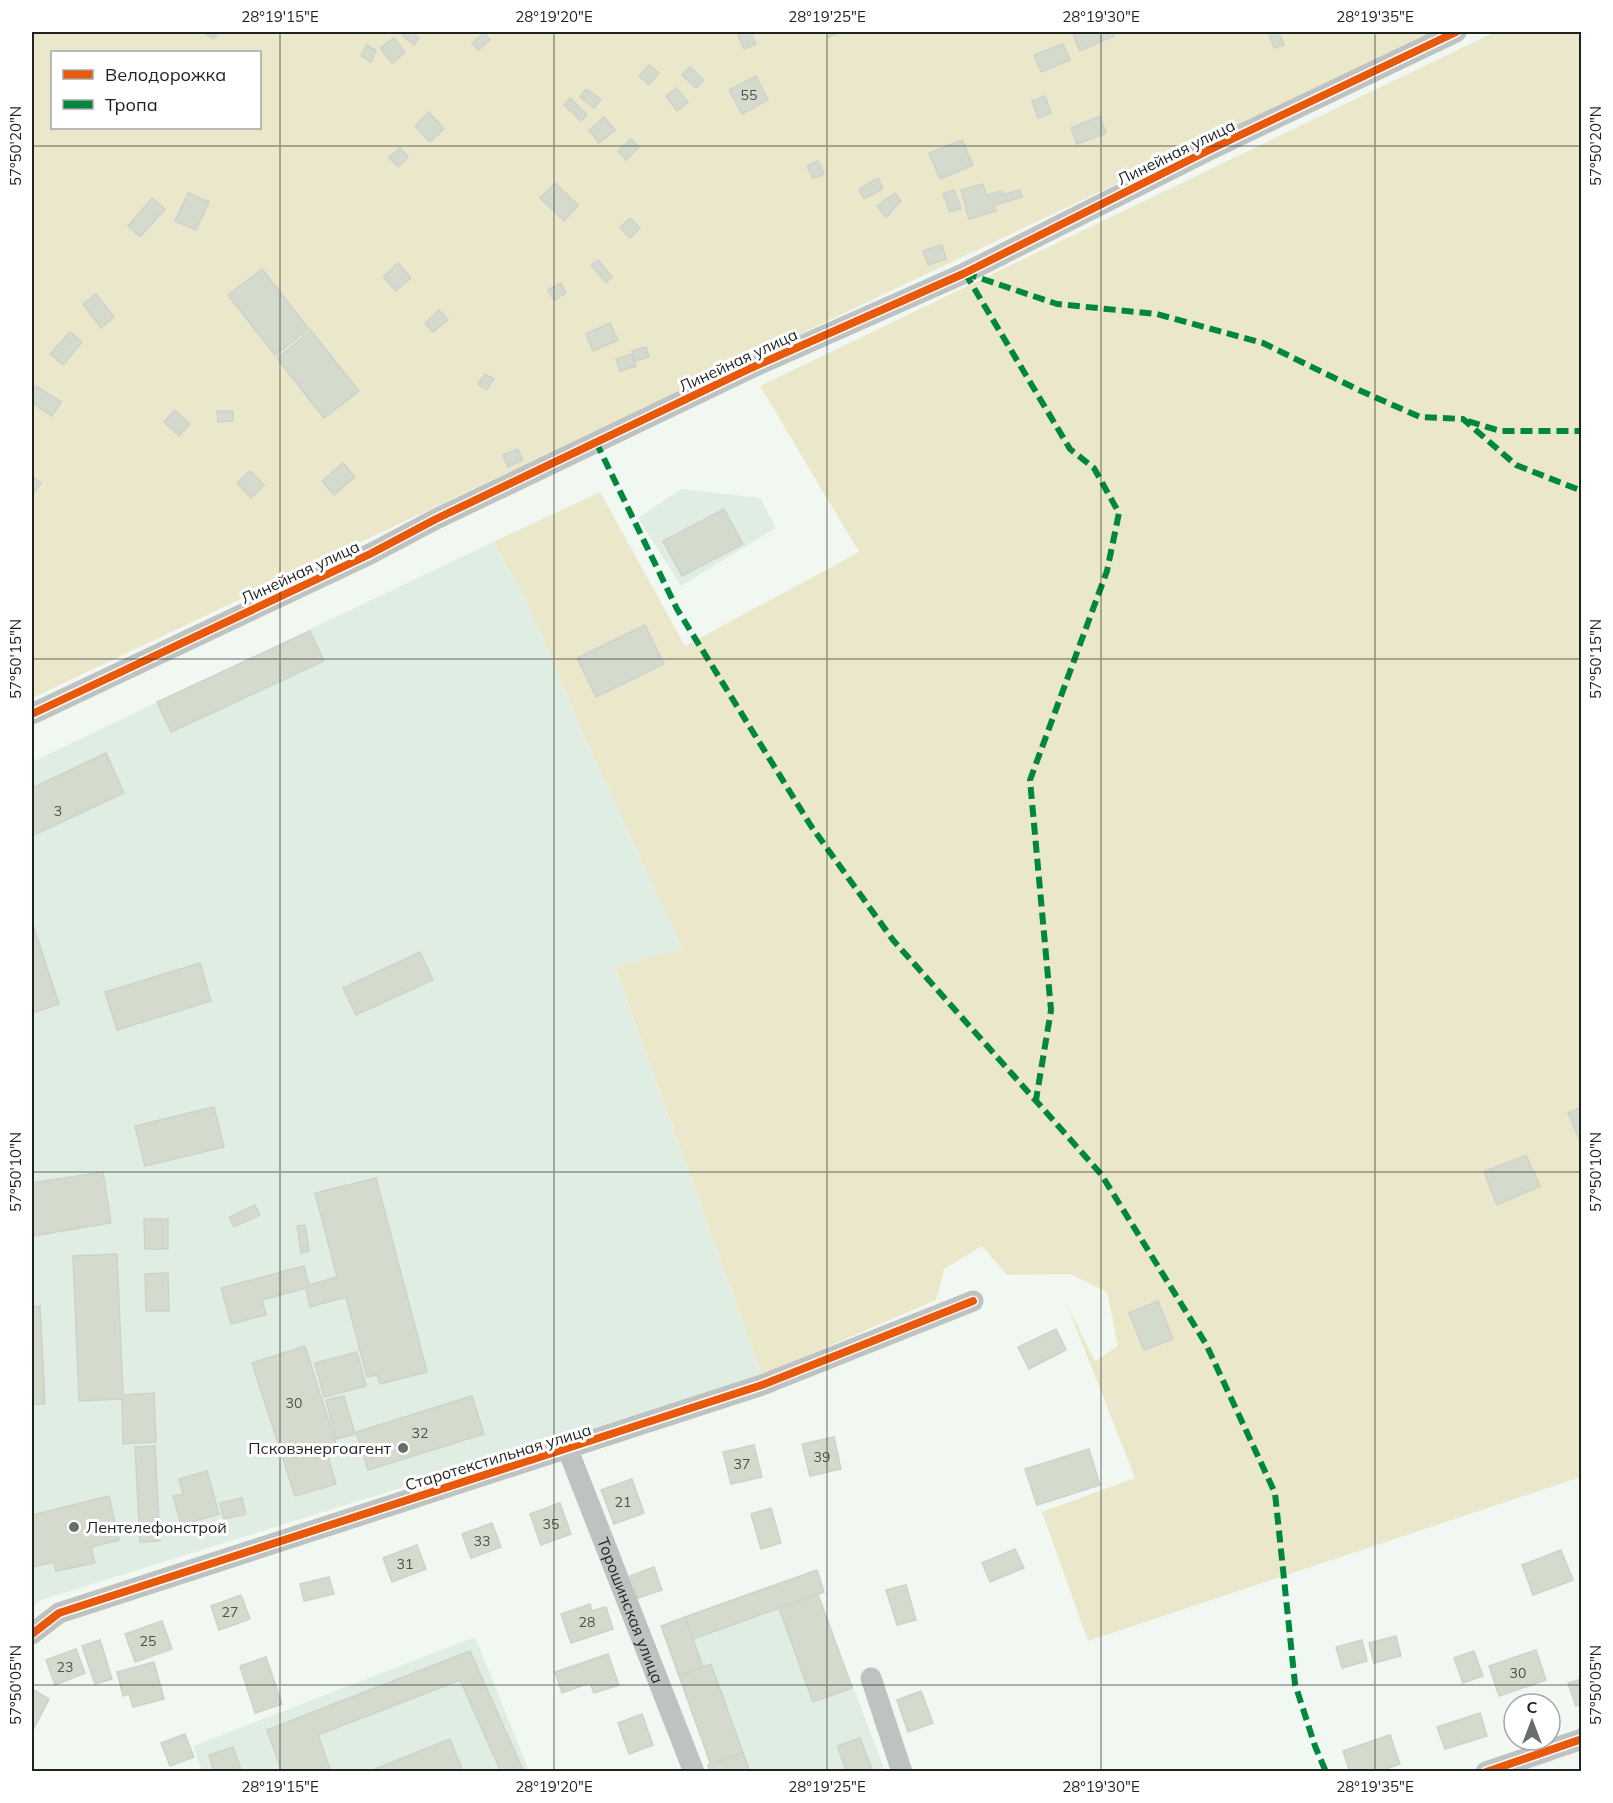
<svg xmlns="http://www.w3.org/2000/svg" width="1613" height="1803" font-family="Mulish,sans-serif">
<style>
.built{fill:#e0ede2}
.green{fill:#ebe7cb;fill-rule:evenodd}
.building{fill:#d4dbcd;stroke:#ced2cd;stroke-width:1.5}
.lines{fill:none;stroke-linecap:round;stroke-linejoin:round}
.minor{stroke:#bec2c0;stroke-width:21}
.quiet{stroke:#00873e;stroke-width:6;stroke-dasharray:12 6;stroke-linecap:butt}
.cycleway-casing{stroke:#fff;stroke-width:11}
.cycleway{stroke:#e8590c;stroke-width:8}
.ticks{fill:none;stroke:#1f2320;stroke-width:1.5;stroke-opacity:0.45}
.poi-dot{fill:#686e6a;stroke:#fff;stroke-width:2}
.labels{text-anchor:middle;dominant-baseline:central;stroke-width:6;stroke-linejoin:round;paint-order:stroke}
.number-label{font-size:14px;fill:#4c514b}
.street-label{font-size:16px;fill:#1f2320;stroke:#fff}
.poi-label{font-size:16px;fill:#1f2320;stroke:#fff;text-anchor:end}
.neatline{fill:none;stroke:#1f2320;stroke-width:2}
.ticks-label{font-size:15px;text-anchor:middle;fill:#1f2320}
</style>
<rect width="100%" height="100%" fill="#f1f8f2"/>
<!-- built -->
<g class="built">
<polygon points="681,489 760,498 776,528 681,586 638,518"/>
<polygon points="493,542 526,599 590,749 684,948 615,968 762,1375 41,1600 32,1608 32,762"/>
<polygon points="817,1570 824,1592 818,1594 885,1771 710,1771 710,1764 661,1626"/>
<polygon points="475,1637 529,1771 202,1771 193,1746"/>
</g>
<!-- green -->
<g class="green">
<path d="M32,32H1437L32,698ZM52,52H260V128H52Z"/>
<polygon points="1495,32 1581,32 1581,1477 1088,1641 1042,1512 1135,1478 1067,1305 1095,1361 1118,1346 1107,1292 1070,1274 1007,1275 982,1246 944,1269 936,1300 762,1375 615,967 683,948 590,749 526,599 493,542 600,492 685,646 859,552 760,386"/>
</g>
<!-- building -->
<g class="building">
<polygon points="208,32 219,32 213,39 206,34"/>
<polygon points="399,32 413,32 419,38 414,45"/>
<polygon points="744,32 751,32 756,44 744,49 738,35"/>
<polygon points="827,32 839,32 839,33 829,37"/>
<polygon points="1072,32 1112,32 1114,36 1080,51"/>
<polygon points="1268,32 1279,32 1284,45 1274,48"/>
<polygon points="484,33 490,40 478,50 472,43"/>
<polygon points="394,38 405,53 392,63 380,48"/>
<polygon points="1063,44 1070,60 1041,72 1034,55"/>
<polygon points="366,45 376,50 371,62 361,56"/>
<polygon points="649,65 659,73 649,85 639,76"/>
<polygon points="690,67 704,80 696,88 682,75"/>
<polygon points="756,76 768,100 742,114 729,90"/>
<polygon points="676,88 688,102 677,111 666,96"/>
<polygon points="586,89 601,99 594,108 580,97"/>
<polygon points="1045,96 1051,113 1038,118 1032,101"/>
<polygon points="570,98 587,115 581,121 564,105"/>
<polygon points="429,112 444,129 430,142 415,126"/>
<polygon points="1100,116 1106,133 1077,144 1071,128"/>
<polygon points="604,117 615,130 599,143 589,130"/>
<polygon points="631,139 639,147 626,160 618,151"/>
<polygon points="962,140 973,165 940,179 929,153"/>
<polygon points="400,148 408,157 398,167 389,157"/>
<polygon points="818,161 824,174 813,179 807,166"/>
<polygon points="878,178 883,189 864,199 859,189"/>
<polygon points="555,183 578,205 564,221 540,198"/>
<polygon points="983,184 986,195 1002,191 1003,195 1020,190 1022,197 994,205 996,211 969,219 961,190"/>
<polygon points="954,190 961,208 950,212 943,194"/>
<polygon points="188,193 209,202 196,230 175,221"/>
<polygon points="895,193 901,201 886,217 877,206"/>
<polygon points="152,198 165,209 140,237 128,226"/>
<polygon points="630,218 640,228 630,238 620,227"/>
<polygon points="942,245 946,259 928,265 923,251"/>
<polygon points="598,260 612,277 606,283 591,265"/>
<polygon points="398,263 411,278 396,291 383,277"/>
<polygon points="262,269 309,329 275,355 228,295"/>
<polygon points="561,283 566,293 554,300 548,290"/>
<polygon points="96,294 114,317 101,328 83,304"/>
<polygon points="439,310 448,320 433,332 425,323"/>
<polygon points="610,323 618,340 593,351 586,334"/>
<polygon points="311,331 359,391 324,418 277,358"/>
<polygon points="70,332 82,342 63,365 50,354"/>
<polygon points="646,347 649,357 635,361 632,351"/>
<polygon points="632,354 636,366 620,371 616,359"/>
<polygon points="485,374 494,379 486,390 478,384"/>
<polygon points="36,386 61,402 52,416 32,403 32,393"/>
<polygon points="175,410 190,424 179,436 164,422"/>
<polygon points="217,411 233,411 233,421 218,422"/>
<polygon points="518,449 523,460 508,467 503,455"/>
<polygon points="343,463 355,477 334,495 322,481"/>
<polygon points="250,471 264,485 251,498 237,483"/>
<polygon points="32,476 41,483 32,495"/>
<polygon points="724,509 743,544 682,576 663,541"/>
<polygon points="645,625 664,664 596,697 577,658"/>
<polygon points="310,631 324,661 171,732 157,702"/>
<polygon points="106,753 124,793 34,835 32,830 32,788"/>
<polygon points="32,922 59,1004 32,1013"/>
<polygon points="420,952 433,980 356,1015 343,988"/>
<polygon points="200,963 211,1001 117,1030 105,992"/>
<polygon points="214,1107 224,1147 145,1166 135,1126"/>
<polygon points="1582,1107 1582,1141 1580,1141 1568,1113"/>
<polygon points="1526,1155 1540,1186 1497,1205 1484,1172"/>
<polygon points="103,1172 111,1223 32,1236 32,1183"/>
<polygon points="376,1178 427,1372 380,1384 377,1375 367,1377 346,1297 310,1307 306,1288 262,1300 266,1315 231,1324 221,1288 304,1266 309,1285 337,1277 315,1193"/>
<polygon points="255,1205 260,1215 234,1227 229,1217"/>
<polygon points="144,1219 168,1219 168,1249 145,1249"/>
<polygon points="305,1225 309,1251 301,1253 297,1226"/>
<polygon points="117,1254 123,1395 154,1393 156,1442 123,1444 122,1399 79,1401 73,1256"/>
<polygon points="168,1273 169,1311 146,1311 145,1274"/>
<polygon points="1158,1301 1173,1339 1144,1350 1129,1313"/>
<polygon points="40,1306 45,1404 32,1404 32,1307"/>
<polygon points="1056,1329 1066,1350 1029,1369 1018,1347"/>
<polygon points="305,1346 336,1444 325,1447 336,1484 295,1496 252,1363"/>
<polygon points="357,1352 366,1386 324,1397 315,1363"/>
<polygon points="344,1396 355,1434 336,1439 326,1400"/>
<polygon points="472,1396 484,1434 368,1470 356,1432"/>
<polygon points="834,1437 841,1469 810,1476 802,1444"/>
<polygon points="754,1445 762,1477 731,1484 723,1452"/>
<polygon points="155,1446 160,1541 140,1542 135,1447"/>
<polygon points="1089,1449 1100,1485 1037,1505 1025,1469"/>
<polygon points="207,1471 219,1514 181,1525 173,1496 183,1494 179,1479"/>
<polygon points="632,1479 644,1513 614,1524 601,1490"/>
<polygon points="109,1496 119,1540 91,1547 95,1563 56,1571 54,1562 32,1567 32,1515"/>
<polygon points="242,1498 246,1514 224,1519 220,1503"/>
<polygon points="560,1503 571,1534 541,1545 530,1514"/>
<polygon points="771,1508 781,1543 761,1549 751,1514"/>
<polygon points="492,1523 501,1547 471,1558 462,1534"/>
<polygon points="417,1545 426,1569 392,1582 383,1558"/>
<polygon points="1015,1549 1024,1568 990,1582 982,1563"/>
<polygon points="1561,1550 1573,1580 1533,1595 1522,1565"/>
<polygon points="654,1567 662,1590 638,1598 630,1576"/>
<polygon points="817,1570 824,1592 693,1639 685,1617"/>
<polygon points="329,1577 334,1594 304,1601 300,1584"/>
<polygon points="906,1585 916,1620 897,1625 886,1590"/>
<polygon points="818,1594 852,1688 813,1702 779,1608"/>
<polygon points="241,1595 250,1619 219,1630 211,1606"/>
<polygon points="590,1604 592,1611 606,1607 613,1629 571,1643 561,1614"/>
<polygon points="685,1617 703,1667 679,1676 661,1626"/>
<polygon points="162,1621 172,1649 135,1662 125,1634"/>
<polygon points="1396,1636 1401,1656 1374,1663 1369,1643"/>
<polygon points="100,1640 112,1679 95,1684 82,1646"/>
<polygon points="1362,1640 1367,1661 1342,1668 1336,1647"/>
<polygon points="76,1649 85,1673 55,1685 46,1660"/>
<polygon points="1536,1650 1546,1680 1499,1696 1489,1666"/>
<polygon points="470,1651 524,1772 501,1772 460,1680 318,1735 331,1772 282,1772 267,1730"/>
<polygon points="1474,1651 1483,1676 1463,1683 1454,1658"/>
<polygon points="608,1654 619,1685 594,1693 590,1683 562,1693 555,1672"/>
<polygon points="266,1657 282,1704 255,1713 240,1666"/>
<polygon points="154,1662 164,1699 133,1707 129,1694 123,1696 117,1672"/>
<polygon points="711,1664 743,1753 711,1765 679,1676"/>
<polygon points="1582,1679 1582,1704 1576,1706 1568,1683"/>
<polygon points="32,1689 49,1699 32,1732"/>
<polygon points="921,1691 933,1723 908,1732 897,1700"/>
<polygon points="1480,1713 1487,1736 1445,1749 1437,1727"/>
<polygon points="642,1714 653,1745 629,1754 618,1723"/>
<polygon points="185,1734 194,1757 170,1766 161,1743"/>
<polygon points="1390,1735 1400,1764 1378,1772 1350,1772 1343,1751"/>
<polygon points="860,1738 873,1772 847,1772 837,1746"/>
<polygon points="450,1739 463,1772 368,1772"/>
<polygon points="233,1747 242,1772 214,1772 209,1755"/>
<polygon points="743,1753 750,1772 710,1772 708,1765"/>
</g>
<g class="lines">
<!-- minor -->
<g class="minor">
<polyline points="32,714 370,554 436,519 751,368 965,273 1207,151 1456,32"/>
<path id="s1" d="M568,1450L694,1772"/>
<polyline points="32,1634 59,1613 762,1385 973,1301"/>
<polyline points="871,1678 902,1772"/>
<polyline points="1486,1772 1582,1739"/>
</g>
<!-- quiet -->
<g class="quiet">
<polyline points="965,273 1070,449 1094,468 1119,513 1107,571 1030,780 1051,1010 1036,1100"/>
<polyline points="965,273 1057,304 1157,314 1263,343 1361,391 1420,417 1463,419 1516,465 1582,491"/>
<polyline points="1468,421 1500,431 1582,431"/>
<polyline points="596,442 677,609 811,826 893,940 1101,1174 1206,1344 1275,1493 1295,1684 1315,1746 1326,1772"/>
</g>
<!-- cycleway casing -->
<g class="cycleway-casing">
<g id="cycleway">
<polyline points="32,714 370,554 436,519 751,368 965,273 1207,151 1456,32"/>
<polyline points="32,1634 59,1613 762,1385 973,1301"/>
<polyline points="1486,1772 1582,1739"/>
</g>
</g>
<!-- cycleway -->
<use href="#cycleway" class="cycleway"/>
</g>
<!-- ticks -->
<path class="ticks" d="M280,32V1772M554,32V1772M827,32V1772M1101,32V1772M1375,32V1772M32,146H1582M32,659H1582M32,1172H1582M32,1685H1582"/>
<!-- markers -->
<g class="poi-dot">
<circle cx="403" cy="1448" r="6"/>
<circle cx="74" cy="1527" r="6"/>
</g>
<g class="labels">
<!-- number labels -->
<g class="number-label">
<text x="749" y="95">55</text>
<text x="58" y="811">3</text>
<text x="294" y="1403">30</text>
<text x="420" y="1433">32</text>
<text x="822" y="1457">39</text>
<text x="742" y="1464">37</text>
<text x="623" y="1502">21</text>
<text x="551" y="1524">35</text>
<text x="482" y="1541">33</text>
<text x="405" y="1564">31</text>
<text x="230" y="1612">27</text>
<text x="587" y="1622">28</text>
<text x="148" y="1641">25</text>
<text x="65" y="1667">23</text>
<text x="1518" y="1673">30</text>
</g>
<!-- street labels -->
<g class="street-label">
<text transform="translate(1176 152) rotate(-26)">Линейная улица</text>
<text transform="translate(738 360) rotate(-25)">Линейная улица</text>
<text transform="translate(300 572) rotate(-25)">Линейная улица</text>
<text transform="translate(498 1457) rotate(-17)">Старотекстильная улица</text>
<text stroke="none"><textPath href="#s1" startOffset="172">Торошинская улица</textPath></text>
</g>
<!-- poi labels -->
<g class="poi-label">
<text x="391" y="1448">Псковэнергоагент</text>
<text x="86" y="1527" text-anchor="start">Лентелефонстрой</text>
</g>
</g>
<!-- border -->
<rect width="1613" height="1803" fill="none" stroke="#ffffff" stroke-width="66"/>
<!-- legend -->
<rect x="51" y="51" width="210" height="78" fill="#ffffff" stroke="#a5a7a6" stroke-width="1.5"/>
<rect x="63" y="70" width="30" height="9" fill="#e8590c" stroke="#a5a7a6" stroke-width="1.5"/>
<text x="105" y="81" font-size="18" fill="#1f2320">Велодорожка</text>
<rect x="63" y="100" width="30" height="9" fill="#00873e" stroke="#a5a7a6" stroke-width="1.5"/>
<text x="105" y="111" font-size="18" fill="#1f2320">Тропа</text>
<!-- north arrow -->
<g transform="translate(1532 1722)"><circle r="28" fill="#ffffff" stroke="#a5a7a6" stroke-width="1.5"/>
<path d="M0-4.5L10 22L0 15L-10 22Z" fill="#686e6a"/>
<text y="-9" font-size="16" font-weight="bold" text-anchor="middle" fill="#1f2320">С</text>
</g>
<rect x="33" y="33" width="1547" height="1737" class="neatline"/>
<g class="ticks-label">
<text x="280" y="22">28°19'15"E</text>
<text x="554" y="22">28°19'20"E</text>
<text x="827" y="22">28°19'25"E</text>
<text x="1101" y="22">28°19'30"E</text>
<text x="1375" y="22">28°19'35"E</text>
<text transform="translate(16 146) rotate(-90)" y="5">57°50'20"N</text>
<text transform="translate(1596 146) rotate(-90)" y="5">57°50'20"N</text>
<text transform="translate(16 659) rotate(-90)" y="5">57°50'15"N</text>
<text transform="translate(1596 659) rotate(-90)" y="5">57°50'15"N</text>
<text transform="translate(16 1172) rotate(-90)" y="5">57°50'10"N</text>
<text transform="translate(1596 1172) rotate(-90)" y="5">57°50'10"N</text>
<text transform="translate(16 1685) rotate(-90)" y="5">57°50'05"N</text>
<text transform="translate(1596 1685) rotate(-90)" y="5">57°50'05"N</text>
<text x="280" y="1792">28°19'15"E</text>
<text x="554" y="1792">28°19'20"E</text>
<text x="827" y="1792">28°19'25"E</text>
<text x="1101" y="1792">28°19'30"E</text>
<text x="1375" y="1792">28°19'35"E</text>
</g>
</svg>
